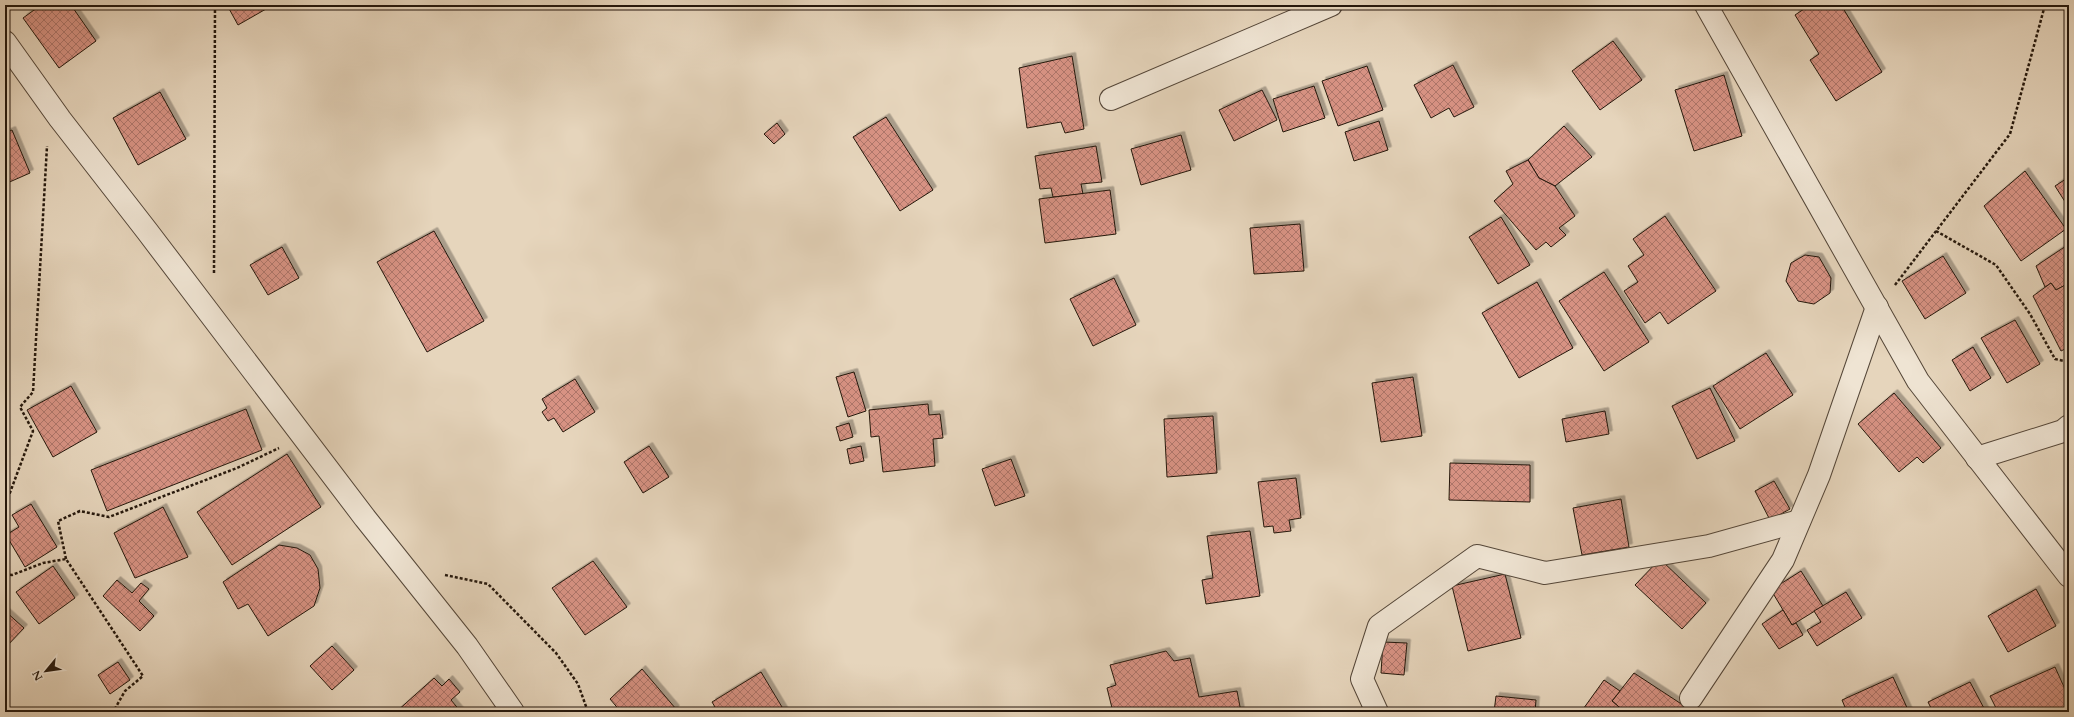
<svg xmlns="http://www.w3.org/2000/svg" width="2074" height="717" font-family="Cardo,serif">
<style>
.building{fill:url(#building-cross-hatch);stroke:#24170c;filter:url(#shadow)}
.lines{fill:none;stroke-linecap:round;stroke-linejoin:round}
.street-casing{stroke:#544638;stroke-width:24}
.path{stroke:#24170c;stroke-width:2.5;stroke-dasharray:3 2;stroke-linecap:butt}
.street{stroke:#efe4d3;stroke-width:22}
</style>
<defs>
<pattern id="building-cross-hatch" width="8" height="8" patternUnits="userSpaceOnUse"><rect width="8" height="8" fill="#d79283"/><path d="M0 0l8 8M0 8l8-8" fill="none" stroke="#ae766a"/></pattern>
<filter id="shadow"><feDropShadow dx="3.5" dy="-3.5" stdDeviation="0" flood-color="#0004"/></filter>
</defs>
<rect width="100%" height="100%" fill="#e6d5bc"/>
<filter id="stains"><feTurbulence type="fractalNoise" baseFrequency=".005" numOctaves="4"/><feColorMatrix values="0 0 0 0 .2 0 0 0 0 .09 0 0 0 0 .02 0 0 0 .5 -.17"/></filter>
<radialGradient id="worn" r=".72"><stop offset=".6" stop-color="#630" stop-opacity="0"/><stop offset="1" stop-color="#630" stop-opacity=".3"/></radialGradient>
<!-- building -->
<g class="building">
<polygon points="41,5 71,5 96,41 59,68 23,18"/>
<polygon points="227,5 273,5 238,25"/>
<polygon points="1810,5 1841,5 1882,72 1836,101 1810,60 1819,54 1795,15"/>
<polygon points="1613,41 1642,80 1600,110 1572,71"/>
<polygon points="1072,56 1084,129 1065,133 1061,122 1027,128 1019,68"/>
<polygon points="1453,65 1474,107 1454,117 1449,108 1431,118 1414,85"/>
<polygon points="1367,66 1383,110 1338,126 1322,81"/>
<polygon points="1724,75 1742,136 1694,151 1675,90"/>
<polygon points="1314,86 1325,118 1283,132 1273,99"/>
<polygon points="1262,90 1277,120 1234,141 1219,110"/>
<polygon points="160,92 186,139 138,165 113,118"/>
<polygon points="886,117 933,190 900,211 853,137"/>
<polygon points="1379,121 1388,150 1354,161 1345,132"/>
<polygon points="777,123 785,134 774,144 764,134"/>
<polygon points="1564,126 1592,157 1555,186 1539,178 1528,160"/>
<polygon points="12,130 30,173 5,184 5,133"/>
<polygon points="1181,135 1191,170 1141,185 1131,149"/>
<polygon points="1096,146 1102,182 1081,184 1083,194 1053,197 1051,188 1040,189 1035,156"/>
<polygon points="1528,160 1539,178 1555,186 1575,216 1559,228 1566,235 1551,247 1546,242 1536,250 1494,201 1513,184 1506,171"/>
<polygon points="2025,171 2066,229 2021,261 1984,206"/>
<polygon points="2069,177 2069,208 2055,186"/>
<polygon points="1110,190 1116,234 1045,243 1039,199"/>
<polygon points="1665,216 1716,291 1668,324 1660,312 1645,323 1624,291 1638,282 1628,266 1644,255 1633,239"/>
<polygon points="1501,217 1530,265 1498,284 1469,237"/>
<polygon points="1300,224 1304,271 1254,274 1250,228"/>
<polygon points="434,231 484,321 427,352 377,262"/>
<polygon points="2069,244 2069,283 2056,290 2051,283 2045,287 2036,266"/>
<polygon points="282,247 299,278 268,295 250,265"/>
<polygon points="1805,255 1819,257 1831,278 1830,293 1814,304 1798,301 1786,281 1791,263"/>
<polygon points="1943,256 1966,293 1925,319 1902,281"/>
<polygon points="1604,272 1649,342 1604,371 1559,301"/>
<polygon points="1114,278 1136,325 1093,346 1070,299"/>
<polygon points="1537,282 1573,348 1519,378 1482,313"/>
<polygon points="2051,283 2056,290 2069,283 2069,347 2061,351 2033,296"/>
<polygon points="2015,320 2040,364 2007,383 1981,338"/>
<polygon points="1973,347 1991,378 1970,391 1952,360"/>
<polygon points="1766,353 1793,395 1740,429 1713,386"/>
<polygon points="854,372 866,411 848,417 836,377"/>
<polygon points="1413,377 1422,436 1381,442 1372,383"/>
<polygon points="575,379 595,412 563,432 554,418 548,421 542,412 547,408 542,399"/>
<polygon points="71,386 97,432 53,457 27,410"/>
<polygon points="1710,388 1735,441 1697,459 1672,406"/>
<polygon points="1894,393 1941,448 1923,463 1917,457 1899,472 1858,424"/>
<polygon points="928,404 929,415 940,414 943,438 933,439 935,466 883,472 879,436 871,437 869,410"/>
<polygon points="246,409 262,450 107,511 91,470"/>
<polygon points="1605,411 1609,434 1566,442 1562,419"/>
<polygon points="1213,416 1217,473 1167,477 1164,419"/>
<polygon points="849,423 853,437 840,441 836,427"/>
<polygon points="649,446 669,477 643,493 624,462"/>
<polygon points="861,446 864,461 850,464 847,449"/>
<polygon points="287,454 321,507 232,565 197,512"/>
<polygon points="1011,459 1025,496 995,506 982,469"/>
<polygon points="1450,463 1530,465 1530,502 1449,500"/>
<polygon points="1296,478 1301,518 1289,520 1291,531 1274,533 1273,526 1264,527 1258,482"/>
<polygon points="1774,481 1790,509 1770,520 1755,491"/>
<polygon points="1621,499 1629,547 1582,555 1573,508"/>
<polygon points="31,504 57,547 25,567 6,535 19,527 12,515"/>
<polygon points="163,507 188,557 135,578 114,533"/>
<polygon points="1250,531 1260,596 1206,604 1202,580 1213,578 1207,536"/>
<polygon points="279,545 297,548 310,555 318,569 320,588 314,606 268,636 248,604 238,609 223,582"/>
<polygon points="1660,559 1706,603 1682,629 1635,585"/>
<polygon points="593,561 627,607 585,635 552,588"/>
<polygon points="53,566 75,598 39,624 16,592"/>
<polygon points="1801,571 1823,606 1792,625 1771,590"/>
<polygon points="1505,574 1521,638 1468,651 1452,586"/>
<polygon points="117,580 132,593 141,583 149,589 139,601 154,616 140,631 103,596"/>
<polygon points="2036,589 2056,626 2008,652 1988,616"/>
<polygon points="1846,592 1862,618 1817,646 1807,630 1821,622 1814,611"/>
<polygon points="1783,610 1792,625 1796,623 1803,635 1779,649 1762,624"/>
<polygon points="5,611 24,628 5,648"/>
<polygon points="1383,642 1407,643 1404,675 1381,673"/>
<polygon points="332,646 354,670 332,690 310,666"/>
<polygon points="1166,651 1174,661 1190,658 1199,697 1237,691 1241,712 1113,712 1107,688 1116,685 1110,665"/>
<polygon points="118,662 130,680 110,694 98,675"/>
<polygon points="2055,667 2069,698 2069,712 1998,712 1990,696"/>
<polygon points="642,669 676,709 673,712 621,712 610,699"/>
<polygon points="761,672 785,712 708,712 715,707 712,702"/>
<polygon points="1634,673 1686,707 1682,712 1625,712 1612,701"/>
<polygon points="1893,677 1909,712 1847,712 1842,700"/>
<polygon points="434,678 442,686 449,679 460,692 451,700 461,712 396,712"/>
<polygon points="1604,680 1620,691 1612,701 1625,712 1581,712"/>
<polygon points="1970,682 1986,712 1933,712 1928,702"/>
<polygon points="1496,696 1536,700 1535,712 1494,712"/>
</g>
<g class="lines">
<!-- street casing -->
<g class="street-casing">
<g id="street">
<polyline points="1706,5 1918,381 2069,576"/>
<polyline points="5,42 60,119 147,231 365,518 467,646 513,712"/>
<polyline points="1111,99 1331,5"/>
<polyline points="1977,458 2063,431 2069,426"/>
<polyline points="1691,698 1783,560 1819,475 1877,307"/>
<polyline points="1377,712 1362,679 1379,626 1477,556 1545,573 1709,546 1799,521"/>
</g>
</g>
<!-- path -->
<g class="path">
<polyline points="1936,231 1996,265 2030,314 2055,359 2069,362"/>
<polyline points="214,273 215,5"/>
<polyline points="1895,285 2010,134 2045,5"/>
<polyline points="5,513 8,498 33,431 20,407 33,392 47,146"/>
<polyline points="66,559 58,521 80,511 109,517 237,468 279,448"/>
<polyline points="5,574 12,575 43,563 66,559 143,676 125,691 113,712"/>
<polyline points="445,575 488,584 556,653 578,684 588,712"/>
</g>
<!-- street -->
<use href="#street" class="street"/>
</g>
<!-- margin -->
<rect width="2074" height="717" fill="none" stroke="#e6d5bc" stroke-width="20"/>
<rect x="6" y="6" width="2062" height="705" fill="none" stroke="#24170c" stroke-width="2"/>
<rect x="10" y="10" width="2054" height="697" fill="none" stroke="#24170c"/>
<!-- north arrow -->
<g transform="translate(46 671) rotate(241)" stroke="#efe4d3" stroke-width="3" paint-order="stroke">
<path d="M0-3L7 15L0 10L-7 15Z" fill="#24170c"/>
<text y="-6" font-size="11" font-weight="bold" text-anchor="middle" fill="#24170c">N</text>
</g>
<rect width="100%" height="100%" filter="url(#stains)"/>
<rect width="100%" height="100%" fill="url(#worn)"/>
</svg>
